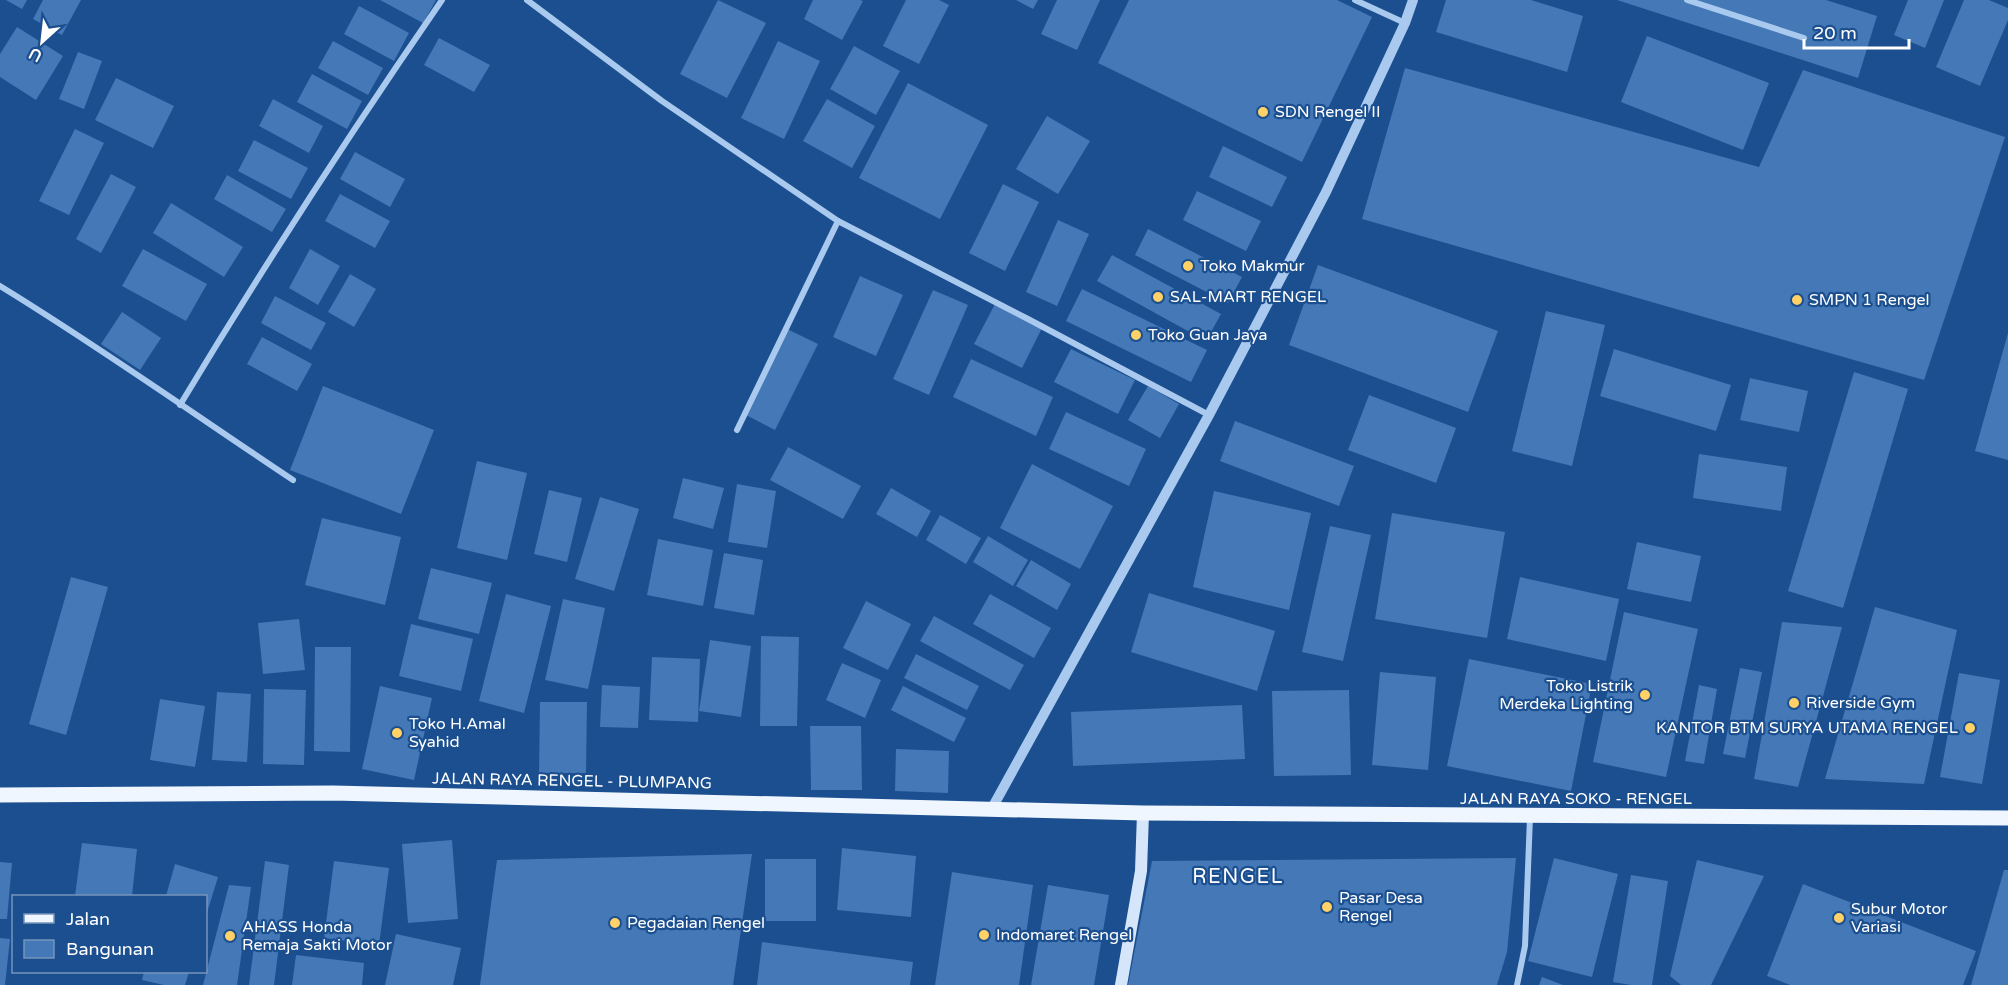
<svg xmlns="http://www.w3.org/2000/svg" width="2008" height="985" font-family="'Varela Round',sans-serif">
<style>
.building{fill:#4478b7}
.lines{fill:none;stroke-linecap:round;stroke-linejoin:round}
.minor{stroke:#a9c9ee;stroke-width:6}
.tertiary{stroke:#a9c9ee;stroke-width:10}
.secondary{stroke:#d6e6fa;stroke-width:12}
.primary{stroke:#f0f6ff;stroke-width:15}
.poi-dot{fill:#ffd166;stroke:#1b4f8f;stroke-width:2}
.labels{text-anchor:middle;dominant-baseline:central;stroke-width:4.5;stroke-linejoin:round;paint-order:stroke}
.poi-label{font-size:16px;fill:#fff;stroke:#1b4f8f;text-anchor:start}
.street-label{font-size:16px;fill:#fff;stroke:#1b4f8f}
.quarter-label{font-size:20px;letter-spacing:1.5px;fill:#fff;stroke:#1b4f8f}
</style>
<rect width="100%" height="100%" fill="#1b4f8f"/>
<!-- building -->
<g class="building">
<polygon points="6,0 27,0 22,9"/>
<polygon points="43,0 81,0 62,35 33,19"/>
<polygon points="380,0 436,0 423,23"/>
<polygon points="718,0 766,23 727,98 680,74"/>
<polygon points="813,0 860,0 863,1 842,40 804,19"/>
<polygon points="906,0 939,0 949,5 919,64 883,46"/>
<polygon points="1016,0 1038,0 1033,9"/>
<polygon points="1057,0 1100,0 1077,50 1041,34"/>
<polygon points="1129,0 1337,0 1372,17 1302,162 1098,63"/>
<polygon points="1446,0 1531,0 1583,16 1567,72 1436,32"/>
<polygon points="1617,0 1826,0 1877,16 1858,78"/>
<polygon points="1908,0 1944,0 1925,48 1894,35"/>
<polygon points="1964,0 1989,0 2008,8 2008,20 1980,86 1936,67"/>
<polygon points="359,6 409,33 394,61 344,34"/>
<polygon points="17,27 63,56 36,100 0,77 0,54"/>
<polygon points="1647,36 1769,83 1743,150 1621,102"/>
<polygon points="439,38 490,65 474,92 424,65"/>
<polygon points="333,41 383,68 368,95 318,68"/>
<polygon points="778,41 820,61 784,139 741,118"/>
<polygon points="854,46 900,71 876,115 830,89"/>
<polygon points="78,52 102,61 84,109 59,99"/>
<polygon points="1405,68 1759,167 1803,70 2005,137 1924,380 1362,219"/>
<polygon points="312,74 362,101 347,129 297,102"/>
<polygon points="116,78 174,106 153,148 95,120"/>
<polygon points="908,83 988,125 940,219 859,178"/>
<polygon points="273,99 323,126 309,153 259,126"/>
<polygon points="827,99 875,126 852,168 803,141"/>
<polygon points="1047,116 1090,141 1058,194 1016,169"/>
<polygon points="75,129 104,143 69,215 39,201"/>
<polygon points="254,140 308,168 291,199 238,171"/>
<polygon points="1223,146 1287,177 1272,207 1209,177"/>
<polygon points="355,152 405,179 390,207 340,179"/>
<polygon points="111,174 136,187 101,253 76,239"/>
<polygon points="227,175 286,209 272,232 214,199"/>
<polygon points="1003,184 1039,202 1005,271 969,253"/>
<polygon points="1197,191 1261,221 1246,251 1183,220"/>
<polygon points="340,194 390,221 375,248 325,221"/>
<polygon points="171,203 243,247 224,277 153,233"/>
<polygon points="1058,220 1089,234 1057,306 1026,292"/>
<polygon points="1148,229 1242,277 1228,303 1135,255"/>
<polygon points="143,249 207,284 186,321 122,286"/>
<polygon points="310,249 340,266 318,305 289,288"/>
<polygon points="1112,255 1221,314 1206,341 1097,281"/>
<polygon points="1318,265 1498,331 1468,412 1289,345"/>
<polygon points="350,274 376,289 354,327 328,312"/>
<polygon points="860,276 903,295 876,356 833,337"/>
<polygon points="1082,289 1207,350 1191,382 1066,321"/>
<polygon points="933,290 968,305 929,395 893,379"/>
<polygon points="275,296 326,323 311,350 261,323"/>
<polygon points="995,304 1042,328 1022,368 974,344"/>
<polygon points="1546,311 1605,325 1572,466 1512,451"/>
<polygon points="122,312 161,338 140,370 101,344"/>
<polygon points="785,328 818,344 775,430 742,413"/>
<polygon points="2008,333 2008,460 1975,451"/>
<polygon points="262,337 312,364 297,391 247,364"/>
<polygon points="1071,349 1135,380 1118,414 1054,382"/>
<polygon points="1614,349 1731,385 1716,431 1600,396"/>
<polygon points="971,359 1053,397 1036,436 953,397"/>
<polygon points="1854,372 1908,389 1843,608 1788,591"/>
<polygon points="1750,378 1808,391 1799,432 1740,420"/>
<polygon points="323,386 434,430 401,514 290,470"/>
<polygon points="1148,386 1179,404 1160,438 1128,420"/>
<polygon points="1369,395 1456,428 1436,483 1348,450"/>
<polygon points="1066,412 1146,449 1129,486 1049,449"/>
<polygon points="1235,421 1354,466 1339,506 1220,461"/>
<polygon points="788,447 861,486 843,519 770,480"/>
<polygon points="1699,454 1787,467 1781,511 1693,498"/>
<polygon points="477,461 527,473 507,560 457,548"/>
<polygon points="1032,464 1113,506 1080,569 1000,528"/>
<polygon points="683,478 724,488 713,529 673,518"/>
<polygon points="737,484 776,491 767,548 728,542"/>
<polygon points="891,488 931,511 917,537 876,514"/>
<polygon points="549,490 582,498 567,562 534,554"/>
<polygon points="1214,491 1311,513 1289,610 1193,587"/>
<polygon points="600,497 639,509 614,591 575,579"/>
<polygon points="1392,513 1505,532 1487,638 1375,619"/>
<polygon points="940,515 981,538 966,564 926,540"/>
<polygon points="322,518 401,537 385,605 305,585"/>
<polygon points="1330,526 1371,535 1343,661 1302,652"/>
<polygon points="988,536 1028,560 1013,586 973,562"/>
<polygon points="658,539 713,550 703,606 647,595"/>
<polygon points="1637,542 1701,556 1691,602 1627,589"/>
<polygon points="724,553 763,560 754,615 714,608"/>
<polygon points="1031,560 1071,584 1057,610 1016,586"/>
<polygon points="431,568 492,583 479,634 418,619"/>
<polygon points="71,577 108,587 66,735 29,724"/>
<polygon points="1520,577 1619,599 1606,661 1507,639"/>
<polygon points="1149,593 1275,631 1257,691 1131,652"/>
<polygon points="506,594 551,606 524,713 479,701"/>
<polygon points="990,594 1051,628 1034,658 973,624"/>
<polygon points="563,599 605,608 588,689 545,680"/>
<polygon points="866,601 911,624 888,670 843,648"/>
<polygon points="1875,607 1957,630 1924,784 1825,779"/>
<polygon points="1624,612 1698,629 1666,777 1593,762"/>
<polygon points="934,616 1024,665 1010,690 920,641"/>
<polygon points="299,619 305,670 263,674 258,623"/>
<polygon points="1782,622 1842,627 1798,787 1754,779"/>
<polygon points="411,624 473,639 461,691 399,676"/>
<polygon points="761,636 799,637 797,726 760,726"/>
<polygon points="710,640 751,646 741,717 699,711"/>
<polygon points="315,647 351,647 350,752 314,751"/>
<polygon points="916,654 979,686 967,710 904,678"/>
<polygon points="652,657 700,659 698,722 649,720"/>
<polygon points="1469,659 1592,684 1571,791 1447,766"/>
<polygon points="842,663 881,680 865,718 826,700"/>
<polygon points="1740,668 1762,672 1745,758 1723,754"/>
<polygon points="1380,672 1436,677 1428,770 1372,765"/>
<polygon points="1959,673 2000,680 1982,784 1940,777"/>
<polygon points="602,685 640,687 638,728 600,727"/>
<polygon points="1699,685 1717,689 1704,764 1685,761"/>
<polygon points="380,686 432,698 414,780 362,769"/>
<polygon points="903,686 966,718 954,742 891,710"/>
<polygon points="264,689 306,690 304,765 263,764"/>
<polygon points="1349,690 1351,775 1274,776 1272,691"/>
<polygon points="217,692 251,694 247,762 212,760"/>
<polygon points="160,699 205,706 195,767 150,760"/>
<polygon points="540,702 587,702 586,773 539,773"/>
<polygon points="1242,705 1245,759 1073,766 1071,712"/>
<polygon points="810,726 861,726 862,790 811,790"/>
<polygon points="896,749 949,751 948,793 895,791"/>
<polygon points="452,840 458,919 408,923 402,844"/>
<polygon points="82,843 137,849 132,896 75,896"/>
<polygon points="842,848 916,856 911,917 837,910"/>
<polygon points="752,854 733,985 480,985 497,860"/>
<polygon points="1516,858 1507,952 1497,985 1128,985 1152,861"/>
<polygon points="1554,858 1618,874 1592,977 1528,961"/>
<rect x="765" y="859" width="51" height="62"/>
<polygon points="1697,860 1764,876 1711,985 1681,985 1670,976"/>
<polygon points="265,861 289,865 274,985 249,985"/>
<polygon points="334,861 389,868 379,945 324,938"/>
<polygon points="0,862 12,863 7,919 0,919"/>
<polygon points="175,864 218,877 206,916 206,896 166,896"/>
<polygon points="2004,870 2008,870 2008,985 1971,985"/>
<polygon points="952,872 1033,885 1019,985 935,985"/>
<polygon points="1631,875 1668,881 1652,985 1631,985 1613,982"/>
<polygon points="1803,884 1976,951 1963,985 1790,985 1767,976"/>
<polygon points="229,885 251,887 237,985 203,985"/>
<polygon points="1048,885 1109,895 1094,985 1031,985"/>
<polygon points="396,934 461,948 453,985 385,985"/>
<polygon points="0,938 10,939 5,985 0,985"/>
<polygon points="762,942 913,962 910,985 757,985"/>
<polygon points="296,955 364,963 362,985 292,985"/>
<polygon points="144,972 189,972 185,985 164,985 142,980"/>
<polygon points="1542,977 1563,985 1539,985"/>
</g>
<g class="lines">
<!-- minor -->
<g class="minor">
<polyline points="527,0 662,101 838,221 1028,319 1209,415"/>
<polyline points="1355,0 1405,23"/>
<polyline points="1687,0 1804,38"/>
<path d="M0,286C100,347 195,415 293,480"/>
<path d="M180,405C263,267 351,132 442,0"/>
<polyline points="737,430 838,221"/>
<polyline points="1517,985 1525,946 1530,817"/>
</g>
<!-- tertiary -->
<polyline class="tertiary" points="991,810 1209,415 1326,192 1405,23 1413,0"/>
<!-- secondary -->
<polyline class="secondary" points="1121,985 1141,871 1143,813"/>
<!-- primary -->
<polyline class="primary" points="0,795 333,793 1143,813 2008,818"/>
</g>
<!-- markers -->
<g class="poi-dot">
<circle cx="1263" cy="112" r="6"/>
<circle cx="1188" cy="266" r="6"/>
<circle cx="1158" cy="297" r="6"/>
<circle cx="1797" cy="300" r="6"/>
<circle cx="1136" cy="335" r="6"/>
<circle cx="1645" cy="695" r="6"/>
<circle cx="1794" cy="703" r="6"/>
<circle cx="1970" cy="728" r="6"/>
<circle cx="397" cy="733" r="6"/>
<circle cx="1327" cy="907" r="6"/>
<circle cx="1839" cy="918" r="6"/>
<circle cx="615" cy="923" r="6"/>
<circle cx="984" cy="935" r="6"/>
<circle cx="230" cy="936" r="6"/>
</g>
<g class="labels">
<!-- poi labels -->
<g class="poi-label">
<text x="1275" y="112">SDN Rengel II</text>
<text x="1200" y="266">Toko Makmur</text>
<text x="1170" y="297">SAL-MART RENGEL</text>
<text x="1809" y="300">SMPN 1 Rengel</text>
<text x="1148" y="335">Toko Guan Jaya</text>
<text x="1633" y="686" text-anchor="end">Toko Listrik<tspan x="1633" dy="18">Merdeka Lighting</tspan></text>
<text x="1806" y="703">Riverside Gym</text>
<text x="409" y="724">Toko H.Amal<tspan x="409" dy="18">Syahid</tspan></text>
<text x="1958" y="728" text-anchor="end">KANTOR BTM SURYA UTAMA RENGEL</text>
<text x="1339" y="898">Pasar Desa<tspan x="1339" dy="18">Rengel</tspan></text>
<text x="1851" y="909">Subur Motor<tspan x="1851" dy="18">Variasi</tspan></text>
<text x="627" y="923">Pegadaian Rengel</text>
<text x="242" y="927">AHASS Honda<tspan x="242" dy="18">Remaja Sakti Motor</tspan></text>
<text x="996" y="935">Indomaret Rengel</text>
</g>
<!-- street labels -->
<g class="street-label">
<text transform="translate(572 781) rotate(1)">JALAN RAYA RENGEL - PLUMPANG</text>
<text x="1576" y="799">JALAN RAYA SOKO - RENGEL</text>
</g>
<!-- quarter labels -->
<g class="quarter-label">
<text x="1238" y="877">RENGEL</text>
</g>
</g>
<!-- legend -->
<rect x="12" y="895" width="195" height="78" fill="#1b4f8f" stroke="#7695bc" stroke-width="1.5"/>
<rect x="24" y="914" width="30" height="9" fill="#f0f6ff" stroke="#7695bc" stroke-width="1.5"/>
<text x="66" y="925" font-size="18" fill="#ffffff">Jalan</text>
<rect x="24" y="940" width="30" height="18" fill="#4478b7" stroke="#7695bc" stroke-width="1.5"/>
<text x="66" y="955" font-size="18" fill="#ffffff">Bangunan</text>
<!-- north arrow -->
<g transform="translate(42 42) rotate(207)" stroke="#1b4f8f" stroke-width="4.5" paint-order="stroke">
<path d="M0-4.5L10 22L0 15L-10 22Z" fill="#ffffff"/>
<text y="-9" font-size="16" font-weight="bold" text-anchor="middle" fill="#ffffff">U</text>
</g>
<!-- scale -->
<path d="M1804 39v9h105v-9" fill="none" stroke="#ffffff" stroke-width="3"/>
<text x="1813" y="39" font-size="18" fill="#ffffff" stroke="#1b4f8f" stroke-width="4.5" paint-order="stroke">20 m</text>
</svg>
